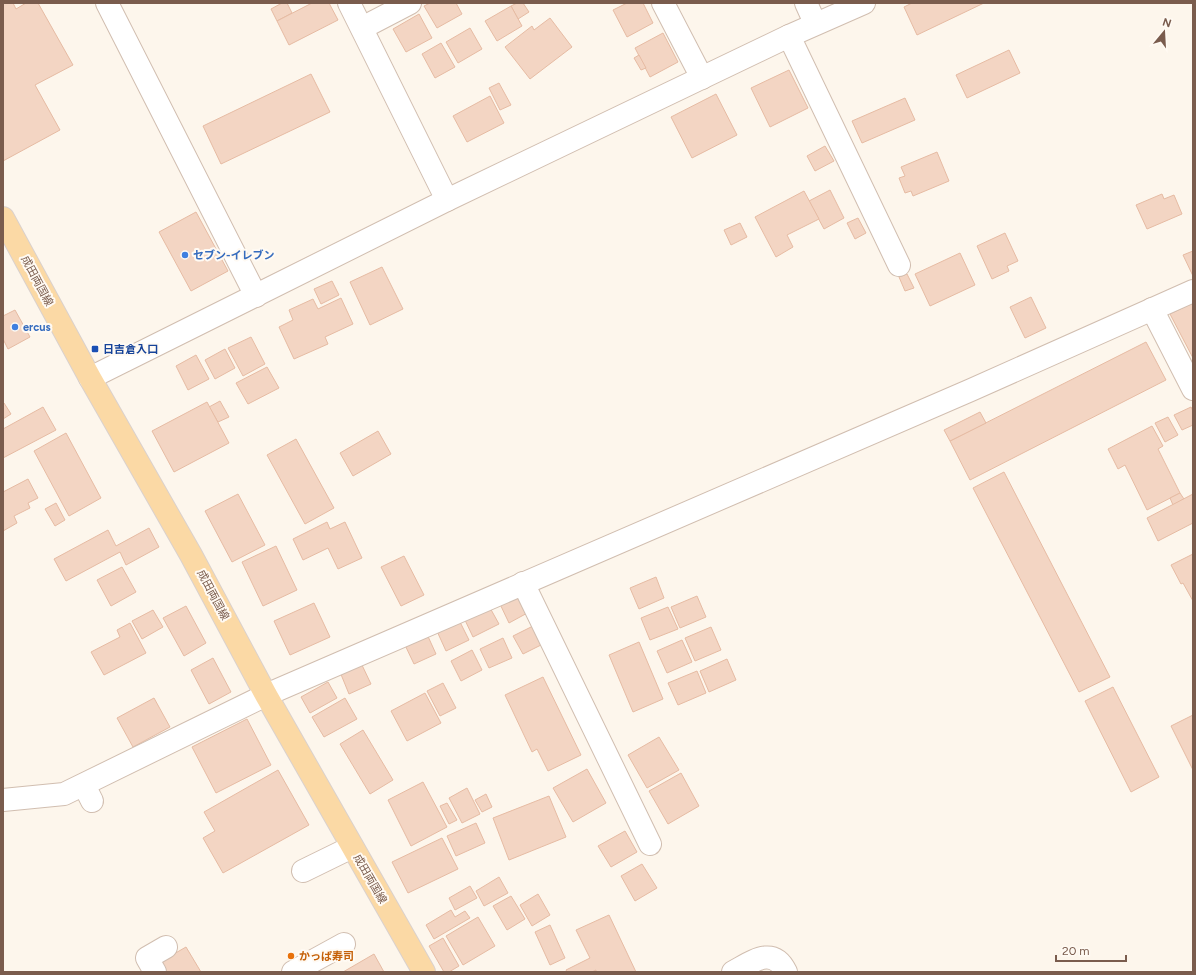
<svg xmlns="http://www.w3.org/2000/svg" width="1196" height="975" font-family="Figtree,'Noto Sans JP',sans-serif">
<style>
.building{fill:#f3d5c3;stroke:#e6bba3}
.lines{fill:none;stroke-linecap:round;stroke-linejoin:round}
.minor-casing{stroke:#d1beb0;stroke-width:24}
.major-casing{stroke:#dad1cd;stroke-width:24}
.minor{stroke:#fff;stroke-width:22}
.major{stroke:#fbd9a5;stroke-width:22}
.shop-dot{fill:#3f7fe0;stroke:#fffaf3;stroke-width:1.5}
.transit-dot{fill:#1a4fb4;stroke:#fffaf3;stroke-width:1.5}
.food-dot{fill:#e8710a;stroke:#fffaf3;stroke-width:1.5}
.labels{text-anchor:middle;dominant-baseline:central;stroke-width:4;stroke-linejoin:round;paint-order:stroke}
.shop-label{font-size:11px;font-weight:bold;fill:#366cbe;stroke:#fffaf3;text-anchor:start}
.street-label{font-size:11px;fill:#7a5c4d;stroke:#fffaf3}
.transit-label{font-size:11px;font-weight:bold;fill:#164399;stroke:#fffaf3;text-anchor:start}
.food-label{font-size:11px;font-weight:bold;fill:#c56008;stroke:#fffaf3;text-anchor:start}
</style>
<rect width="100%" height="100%" fill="#fdf6ec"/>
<!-- building -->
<g class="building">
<polygon points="3,3 13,3 16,9 26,3 38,3 73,65 35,85 60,130 3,161"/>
<polygon points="282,3 287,3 292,13 277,21 271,9"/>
<polygon points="312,3 329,3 338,20 289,45 277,21"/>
<polygon points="430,3 456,3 462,14 437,28 424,6"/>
<polygon points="517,3 523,3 529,12 518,19 511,6"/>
<polygon points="627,3 643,3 653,23 627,37 613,10"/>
<polygon points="912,3 984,3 917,35 904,7"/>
<polygon points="511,6 522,26 497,41 485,21"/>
<polygon points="419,14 432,38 406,52 393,29"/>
<polygon points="550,18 572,47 530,79 505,47 532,26 534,30"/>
<polygon points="470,28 482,49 458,63 446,42"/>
<polygon points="663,33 678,62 650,77 635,48"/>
<polygon points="441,43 455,67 435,78 422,54"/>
<polygon points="1009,50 1020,73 967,98 956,75"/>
<polygon points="639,55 646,68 641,70 634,58"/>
<polygon points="789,70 808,108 770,127 751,88"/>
<polygon points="311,74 330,112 221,164 203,126"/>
<polygon points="499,83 511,105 500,110 489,88"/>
<polygon points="716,94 737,135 692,158 671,117"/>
<polygon points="490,96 504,123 467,142 453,116"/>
<polygon points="905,98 915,120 862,143 852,121"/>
<polygon points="825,146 834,161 815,171 807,156"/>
<polygon points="937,152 949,181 913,196 911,191 905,193 899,178 905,176 901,167"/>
<polygon points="830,190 844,218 824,229 809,201"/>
<polygon points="804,191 819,219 787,235 793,247 776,257 755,217"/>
<polygon points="1162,194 1164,199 1174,195 1182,214 1147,229 1136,205"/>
<polygon points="196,212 228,271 191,291 159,232"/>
<polygon points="858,218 866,233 855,239 847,223"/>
<polygon points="740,223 747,237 731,245 724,230"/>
<polygon points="1005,233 1018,261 1007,266 1009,271 992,279 977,246"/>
<polygon points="1193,251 1193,276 1183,255"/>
<polygon points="960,253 975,285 930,306 915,274"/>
<polygon points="382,267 403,309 370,325 350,282"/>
<polygon points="907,274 914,288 905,291 899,277"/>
<polygon points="332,281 339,295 321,304 314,289"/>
<polygon points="1031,297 1046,328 1025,338 1010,307"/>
<polygon points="341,298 353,324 325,337 328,344 294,359 279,327 293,320 289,310 313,299 318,309"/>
<polygon points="1193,303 1193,358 1170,314"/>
<polygon points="15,310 30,337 8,349 3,339 3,316"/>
<polygon points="251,337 265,364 243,376 228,348"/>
<polygon points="1146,342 1166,380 970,480 950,441"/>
<polygon points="225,349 235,368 215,379 205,360"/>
<polygon points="196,355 209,379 188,390 176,366"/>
<polygon points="267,367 279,388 248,404 236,383"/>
<polygon points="220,401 229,417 218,422 209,407"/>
<polygon points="207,402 229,443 174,472 152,431"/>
<polygon points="3,403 4,403 11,414 3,419"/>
<polygon points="43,407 56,430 3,458 3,429"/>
<polygon points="1191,407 1193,411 1193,425 1182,430 1174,415"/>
<polygon points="980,412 986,423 950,441 944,430"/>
<polygon points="1168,417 1178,435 1165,442 1155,423"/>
<polygon points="1152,426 1163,446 1158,449 1180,493 1147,510 1125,465 1118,469 1108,449"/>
<polygon points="378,431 391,454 353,476 340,453"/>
<polygon points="66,433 101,498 69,516 34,451"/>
<polygon points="296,439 334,508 305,524 267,455"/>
<polygon points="1004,472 1110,677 1079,692 973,488"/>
<polygon points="28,479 38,498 28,503 30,508 14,516 17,523 3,531 3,492"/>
<polygon points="1180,493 1184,499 1173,505 1170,498"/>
<polygon points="238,494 265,545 232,562 205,511"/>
<polygon points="1193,494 1193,523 1158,541 1147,518"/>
<polygon points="56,503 65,520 55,526 45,509"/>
<polygon points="327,522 330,529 345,522 362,558 338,569 328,548 303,560 293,539"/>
<polygon points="149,528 159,547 126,565 120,552 66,581 54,559 108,530 116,546"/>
<polygon points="276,546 297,590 263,606 242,562"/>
<polygon points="1193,554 1193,601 1183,583 1181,584 1171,565"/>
<polygon points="404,556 424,595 401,606 381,567"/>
<polygon points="122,567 136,592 111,606 97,580"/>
<polygon points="656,577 664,598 639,609 630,588"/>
<polygon points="522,592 531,611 509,623 499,602"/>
<polygon points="697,596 706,617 680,628 671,607"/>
<polygon points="314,603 330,637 290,655 274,621"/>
<polygon points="186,606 206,643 184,656 163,618"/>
<polygon points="489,606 499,624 473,637 464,618"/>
<polygon points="668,607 678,629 650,640 641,618"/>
<polygon points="153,610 163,627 142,639 132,621"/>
<polygon points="458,618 469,640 446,651 436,629"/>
<polygon points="130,623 146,653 104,675 91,652 120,637 117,630"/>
<polygon points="535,625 545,643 523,654 513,636"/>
<polygon points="711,627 721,650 695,661 685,638"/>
<polygon points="426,632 436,654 414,664 404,643"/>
<polygon points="503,638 512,658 489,668 480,649"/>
<polygon points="682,640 692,662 667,673 657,651"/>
<polygon points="639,642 663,699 633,712 609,655"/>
<polygon points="472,650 482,670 461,681 451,661"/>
<polygon points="213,658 231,692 209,704 191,670"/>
<polygon points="727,659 736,680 709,692 700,671"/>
<polygon points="361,663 371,684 349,694 340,672"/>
<polygon points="697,671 706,693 678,705 668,683"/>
<polygon points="543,677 581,755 548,771 537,749 532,752 505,695"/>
<polygon points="328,682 337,698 310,713 301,697"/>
<polygon points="443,683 456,708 440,716 427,691"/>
<polygon points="1113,687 1159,777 1131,792 1085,701"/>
<polygon points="425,693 441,723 407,741 391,711"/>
<polygon points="154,698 170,727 133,747 117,718"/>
<polygon points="345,698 357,719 324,737 312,717"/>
<polygon points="1193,715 1193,770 1171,726"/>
<polygon points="247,719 271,765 216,793 192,747"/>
<polygon points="363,730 393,780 370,794 340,744"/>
<polygon points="659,737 679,770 647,788 628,755"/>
<polygon points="587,769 606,803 573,822 553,788"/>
<polygon points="278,770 309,825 223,873 203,838 215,831 204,812"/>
<polygon points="681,773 699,806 668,824 649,791"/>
<polygon points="423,782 447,827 411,846 388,800"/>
<polygon points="467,788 480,814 462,823 449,798"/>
<polygon points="486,794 492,807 482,812 475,800"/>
<polygon points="549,796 566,837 509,860 493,818"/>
<polygon points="447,803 457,820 449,824 440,806"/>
<polygon points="476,823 485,843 456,856 447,836"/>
<polygon points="625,831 637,852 611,867 598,846"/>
<polygon points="442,838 458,869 408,893 392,862"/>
<polygon points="642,864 657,888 635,901 621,876"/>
<polygon points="499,877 508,893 484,906 476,891"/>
<polygon points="470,886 477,898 455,910 449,898"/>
<polygon points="538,894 550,915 532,926 520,905"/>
<polygon points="511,896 525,919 507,930 493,906"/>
<polygon points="451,910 455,917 465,911 470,918 434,939 426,925"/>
<polygon points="609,915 636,972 596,972 596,970 592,972 567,972 566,970 590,958 576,930"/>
<polygon points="478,917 495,946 463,965 446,936"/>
<polygon points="550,925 565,958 550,965 535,932"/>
<polygon points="443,938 459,966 449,972 444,972 429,946"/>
<polygon points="186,947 201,972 166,972 160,962"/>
<polygon points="374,954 384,972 343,972"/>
</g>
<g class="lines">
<!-- minor casing -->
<g class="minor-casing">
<g id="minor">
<polyline points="107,3 256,296"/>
<polyline points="349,3 447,200"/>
<polyline points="663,3 702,78"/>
<polyline points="806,3 815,23"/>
<polyline points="362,28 410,3"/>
<polyline points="789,36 899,265"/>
<polyline points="1152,309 1193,389"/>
<polyline points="90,378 447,200 789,36 864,3"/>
<polyline points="523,583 650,844"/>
<polyline points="84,785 92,801"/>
<polyline points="3,800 64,794 266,695 971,390 1193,291"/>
<polyline points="303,871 352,847"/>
<polyline points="155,972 147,958 166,947"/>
<polyline points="293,972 344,944"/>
<path d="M733,972C752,962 773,945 786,972"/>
</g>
</g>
<!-- major casing -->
<g class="major-casing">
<polyline id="major" points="3,218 90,378 191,555 266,695 424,972"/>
</g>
<!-- minor -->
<use href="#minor" class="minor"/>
<!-- major -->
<use href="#major" class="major"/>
</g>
<!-- markers -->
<g class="shop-dot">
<circle cx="185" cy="255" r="4"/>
<circle cx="15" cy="327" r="4"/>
</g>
<rect class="transit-dot" x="91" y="345" width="8" height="8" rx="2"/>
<circle class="food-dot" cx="291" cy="956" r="4"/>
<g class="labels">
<!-- shop labels -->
<g class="shop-label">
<text x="193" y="255">セブン-イレブン</text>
<text x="23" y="327">ercus</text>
</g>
<!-- street labels -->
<g class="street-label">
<text transform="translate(37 281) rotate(62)">成田両国線</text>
<text transform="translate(213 595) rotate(62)">成田両国線</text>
<text transform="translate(370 879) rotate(60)">成田両国線</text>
</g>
<!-- transit labels -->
<g class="transit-label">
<text x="103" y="349">日吉倉入口</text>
</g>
<!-- food labels -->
<g class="food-label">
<text x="299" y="956">かっぱ寿司</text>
</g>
</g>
<!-- border -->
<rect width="1196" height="975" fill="none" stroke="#7a5c4d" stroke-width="8"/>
<!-- north arrow -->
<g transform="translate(1164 32) rotate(18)" stroke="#fffaf3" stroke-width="3" paint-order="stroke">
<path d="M0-3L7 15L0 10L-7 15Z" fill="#7a5c4d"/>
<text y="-6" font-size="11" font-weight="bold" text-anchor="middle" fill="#7a5c4d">N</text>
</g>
<!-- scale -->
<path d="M1056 955v6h70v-6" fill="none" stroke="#7a5c4d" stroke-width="2"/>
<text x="1062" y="955" font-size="12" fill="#7a5c4d" stroke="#fffaf3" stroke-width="3" paint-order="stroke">20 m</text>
</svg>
